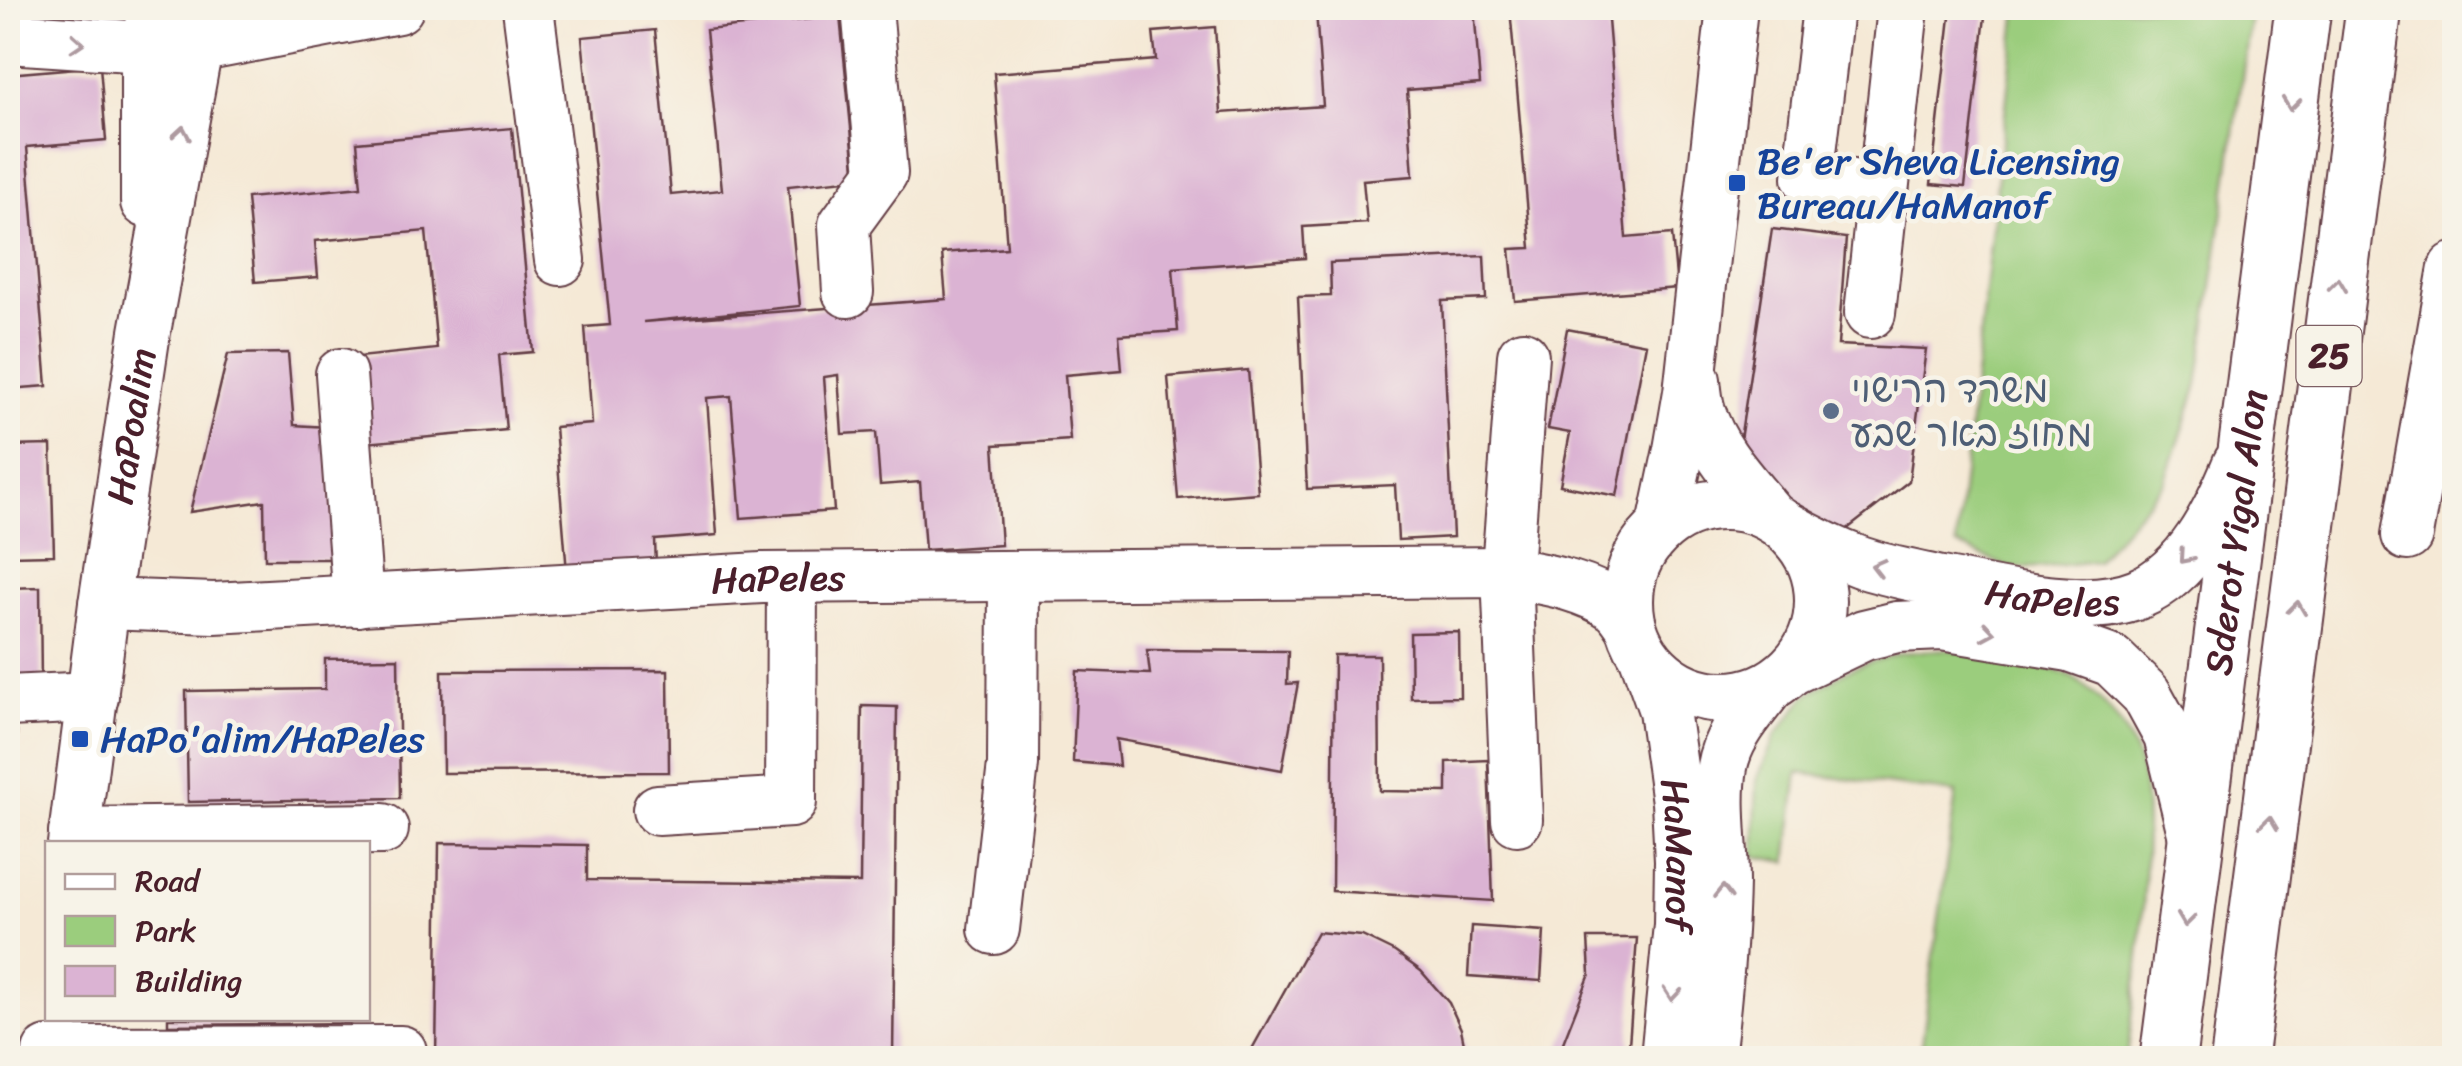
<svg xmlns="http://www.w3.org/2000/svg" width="2462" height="1066" font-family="Sriracha,'Playpen Sans Hebrew',sans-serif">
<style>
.green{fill:#9bcd7d;stroke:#727654;stroke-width:2.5}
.building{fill:#dbb3d3}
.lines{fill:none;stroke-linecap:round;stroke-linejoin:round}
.minor-casing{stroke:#643d45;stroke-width:54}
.highway-casing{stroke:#643d45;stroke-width:59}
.minor{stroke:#fff;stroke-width:50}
.highway{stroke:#fff;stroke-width:55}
.oneway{stroke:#ae9aa0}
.transit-dot{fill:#1a4fb4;stroke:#f7f3e8;stroke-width:4}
.service-dot{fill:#5c6f8a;stroke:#f7f3e8;stroke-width:4}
.labels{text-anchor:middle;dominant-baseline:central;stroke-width:9;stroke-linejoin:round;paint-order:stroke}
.shield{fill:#f7f3e8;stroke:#7e5f64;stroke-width:2.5}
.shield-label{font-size:35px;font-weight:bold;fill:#4a1f2b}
.transit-label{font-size:38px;fill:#164399;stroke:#f7f3e8;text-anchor:start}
.service-label{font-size:38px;fill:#4e5e75;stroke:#f7f3e8;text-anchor:start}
.street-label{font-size:38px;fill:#4a1f2b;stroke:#f7f3e8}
</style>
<rect width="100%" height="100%" fill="#f7f3e8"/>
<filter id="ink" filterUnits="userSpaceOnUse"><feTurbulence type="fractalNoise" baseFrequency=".01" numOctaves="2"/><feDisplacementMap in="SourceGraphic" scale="20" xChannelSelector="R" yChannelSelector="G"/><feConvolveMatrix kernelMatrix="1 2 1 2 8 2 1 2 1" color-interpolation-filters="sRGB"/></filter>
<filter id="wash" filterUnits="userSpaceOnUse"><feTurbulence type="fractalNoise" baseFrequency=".0048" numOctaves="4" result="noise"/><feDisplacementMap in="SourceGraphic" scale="40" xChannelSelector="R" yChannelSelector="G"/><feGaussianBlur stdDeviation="2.25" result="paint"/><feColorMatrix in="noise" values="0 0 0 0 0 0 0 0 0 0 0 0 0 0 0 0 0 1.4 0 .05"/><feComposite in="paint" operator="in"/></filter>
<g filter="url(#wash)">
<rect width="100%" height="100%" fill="#f5e9d6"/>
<!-- green -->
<g class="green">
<polygon points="2017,8 2252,8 2198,385 2165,483 2096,561 2046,567 2010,568 1956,545"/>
<path d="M1946,649C1981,655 2043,661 2073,678C2109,700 2137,741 2143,783C2147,808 2146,835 2145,860C2144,927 2135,992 2127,1058H1920L1956,793L1798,773L1787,862L1754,856L1757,779L1776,735L1807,695L1852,668L1900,653Z"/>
</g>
<g id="blocks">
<!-- building -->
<g class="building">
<polygon points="1369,8 1474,8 1480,84 1407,90 1413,176 1363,180 1367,223 1303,227 1305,258 1173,268 1178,331 1119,335 1122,370 1065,375 1070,440 994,445 1001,545 925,550 920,482 880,485 876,432 842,434 838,375 824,377 834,511 741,518 731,396 707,398 717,535 655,540 656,566 567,572 555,427 592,424 585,327 610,325 582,37 655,30 671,195 722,190 706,30 840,16 856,179 788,186 800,306 643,322 946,299 942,253 1007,248 994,73 1156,60 1153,32 1215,27 1221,113 1323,106 1316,11"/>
<polygon points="1510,8 1607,8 1626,238 1672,234 1677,288 1515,301 1510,249 1531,248"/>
<polygon points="1951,8 1986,8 1965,187 1931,184"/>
<polygon points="100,66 106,140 27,147 47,386 8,389 8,74"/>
<polygon points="512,128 533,352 499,355 506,430 366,443 358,357 437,349 426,231 315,241 318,277 255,282 247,198 361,187 357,142"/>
<polygon points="1772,229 1846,238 1838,345 1926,349 1909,481 1823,548 1735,473"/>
<polygon points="1484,256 1486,299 1442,301 1453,537 1398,540 1395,485 1307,489 1298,297 1331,296 1330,263"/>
<polygon points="1567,329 1646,344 1617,496 1560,485 1570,433 1548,429"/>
<polygon points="288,353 294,425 327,427 337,559 265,559 264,501 190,512 228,354"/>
<polygon points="1248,370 1258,493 1178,499 1168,377"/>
<polygon points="51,445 54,555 8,556 8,446"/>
<polygon points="40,587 41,685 8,685 8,588"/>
<polygon points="1459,632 1460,697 1411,698 1410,633"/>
<polygon points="1147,650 1288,651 1287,684 1298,683 1282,770 1116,739 1119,766 1073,762 1077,671 1150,674"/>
<polygon points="1334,655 1379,655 1380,791 1447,792 1447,762 1488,760 1493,901 1332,891"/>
<polygon points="398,658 400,798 188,802 186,691 325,689 325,659"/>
<polygon points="668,670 669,772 443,773 442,671"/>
<polygon points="862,706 897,707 893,1058 673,1058 673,1053 552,1052 552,1058 436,1058 439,843 587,845 587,880 860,883"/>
<polygon points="8,732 17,732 12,929 8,929"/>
<polygon points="1471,926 1544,931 1541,981 1468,976"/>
<polygon points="1317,932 1362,936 1395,952 1421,971 1449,1003 1461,1029 1467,1058 1247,1058"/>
<polygon points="1588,938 1637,938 1628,1058 1557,1058 1590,974"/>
<polygon points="168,1018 350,1018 350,1023 168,1025"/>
</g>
</g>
</g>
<g filter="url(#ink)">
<use href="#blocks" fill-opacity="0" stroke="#643d45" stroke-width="2.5"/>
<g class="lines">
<!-- minor casing -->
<g class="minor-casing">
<g id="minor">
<polyline points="528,8 560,260"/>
<polyline points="1828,8 1808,178 1883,190"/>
<polyline points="8,38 146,47 197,47 398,8"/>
<polyline points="146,202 146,47 155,8"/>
<polyline points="848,292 844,225 882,173 867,8"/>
<polyline points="1870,313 1903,8"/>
<polyline points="341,374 358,601"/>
<path d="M1695,380C1696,390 1697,402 1700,411C1712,452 1745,485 1771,517"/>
<circle cx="1724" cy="601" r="96"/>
<polyline points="1663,526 1679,450 1689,392 1732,8"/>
<path id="s1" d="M1785,526C1809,540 1833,552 1860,562C1886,571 1915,576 1942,582C1997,593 2085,616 2138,594C2190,572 2218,513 2238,464"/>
<polyline points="2407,535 2454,268"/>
<polyline points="1507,568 1523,356"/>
<polyline points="1507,572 1517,820"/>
<path id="s2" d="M104,604L214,608L762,578L1507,572C1543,579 1585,585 1616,607C1622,612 1626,619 1631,626"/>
<path id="s3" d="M1645,657L1664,710L1677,802L1680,860L1679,925L1666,1058"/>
<polyline points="1795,668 1864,635 1897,627 1942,625 2070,646 2112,661 2146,694 2169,736 2193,833"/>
<polyline points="8,701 93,697"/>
<polyline points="658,810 791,802 792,578"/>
<polyline points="74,833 383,829"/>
<path id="s4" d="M73,844L104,604L145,332L197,47L200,8"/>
<polyline points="994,929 1013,764 1014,576"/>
<polyline points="48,1052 401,1051"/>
<path d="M1709,1058C1716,1000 1722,941 1723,882C1723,844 1716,804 1722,767C1727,736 1750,712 1768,688"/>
</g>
</g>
<!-- highway casing -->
<g class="highway-casing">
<g id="highway">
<path id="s5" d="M2168,1058L2303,8"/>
<polyline points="2239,1058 2374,8"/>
</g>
</g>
<!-- minor -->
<use href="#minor" class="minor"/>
<!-- highway -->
<use href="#highway" class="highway"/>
</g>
<!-- one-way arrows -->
<defs><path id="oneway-chevron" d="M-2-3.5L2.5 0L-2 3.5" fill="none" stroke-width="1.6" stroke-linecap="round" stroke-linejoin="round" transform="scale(2.5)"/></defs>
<g class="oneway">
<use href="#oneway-chevron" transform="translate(77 43) rotate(4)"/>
<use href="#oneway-chevron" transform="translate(2291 104) rotate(97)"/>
<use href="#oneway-chevron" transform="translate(182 133) rotate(-80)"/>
<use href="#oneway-chevron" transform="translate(2338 285) rotate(-83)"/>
<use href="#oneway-chevron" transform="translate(2185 557) rotate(131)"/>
<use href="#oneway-chevron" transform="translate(1878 567) rotate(-166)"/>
<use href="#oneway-chevron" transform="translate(2297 608) rotate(-83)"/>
<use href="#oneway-chevron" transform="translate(1988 632) rotate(9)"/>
<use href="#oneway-chevron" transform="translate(2269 823) rotate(-83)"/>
<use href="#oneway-chevron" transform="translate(1723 892) rotate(-89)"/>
<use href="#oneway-chevron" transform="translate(2186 920) rotate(97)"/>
<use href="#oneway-chevron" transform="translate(1672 994) rotate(95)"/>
</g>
</g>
<!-- markers -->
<g class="transit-dot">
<rect x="1727" y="173" width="20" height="20" rx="5"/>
<rect x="70" y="729" width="20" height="20" rx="5"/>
</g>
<circle class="service-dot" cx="1831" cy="411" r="10"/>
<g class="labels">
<!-- shield labels -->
<rect class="shield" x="2296.5" y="326" width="65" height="60" rx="8"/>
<g class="shield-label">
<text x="2329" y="356">25</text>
</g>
<!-- transit labels -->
<g class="transit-label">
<text x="1757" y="161">Be'er Sheva Licensing<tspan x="1757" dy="44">Bureau/HaManof</tspan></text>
<text x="100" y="739">HaPo'alim/HaPeles</text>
</g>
<!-- service labels -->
<g class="service-label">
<text x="1851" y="389">משרד הרישוי<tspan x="1851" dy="44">מחוז באר שבע</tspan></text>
</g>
<!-- street labels -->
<g class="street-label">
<text stroke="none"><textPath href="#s4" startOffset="422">HaPoalim</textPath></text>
<text stroke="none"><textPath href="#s5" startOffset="530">Sderot Yigal Alon</textPath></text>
<text stroke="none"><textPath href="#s2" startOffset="675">HaPeles</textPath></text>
<text stroke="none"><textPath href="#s1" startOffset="280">HaPeles</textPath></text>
<text stroke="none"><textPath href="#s3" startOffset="202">HaManof</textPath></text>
</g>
</g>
<!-- margin -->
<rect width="2462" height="1066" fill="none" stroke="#f7f3e8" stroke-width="40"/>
<!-- legend -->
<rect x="45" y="841" width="325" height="180" fill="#f7f3e8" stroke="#b29e9c" stroke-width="2.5"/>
<rect x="65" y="874" width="50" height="15" fill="#ffffff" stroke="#b29e9c" stroke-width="2.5"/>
<text x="135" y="891" font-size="30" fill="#4a1f2b">Road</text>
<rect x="65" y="916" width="50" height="30" fill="#9bcd7d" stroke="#b29e9c" stroke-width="2.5"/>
<text x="135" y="941" font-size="30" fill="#4a1f2b">Park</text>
<rect x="65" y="966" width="50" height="30" fill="#dbb3d3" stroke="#b29e9c" stroke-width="2.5"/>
<text x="135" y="991" font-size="30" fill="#4a1f2b">Building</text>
</svg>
